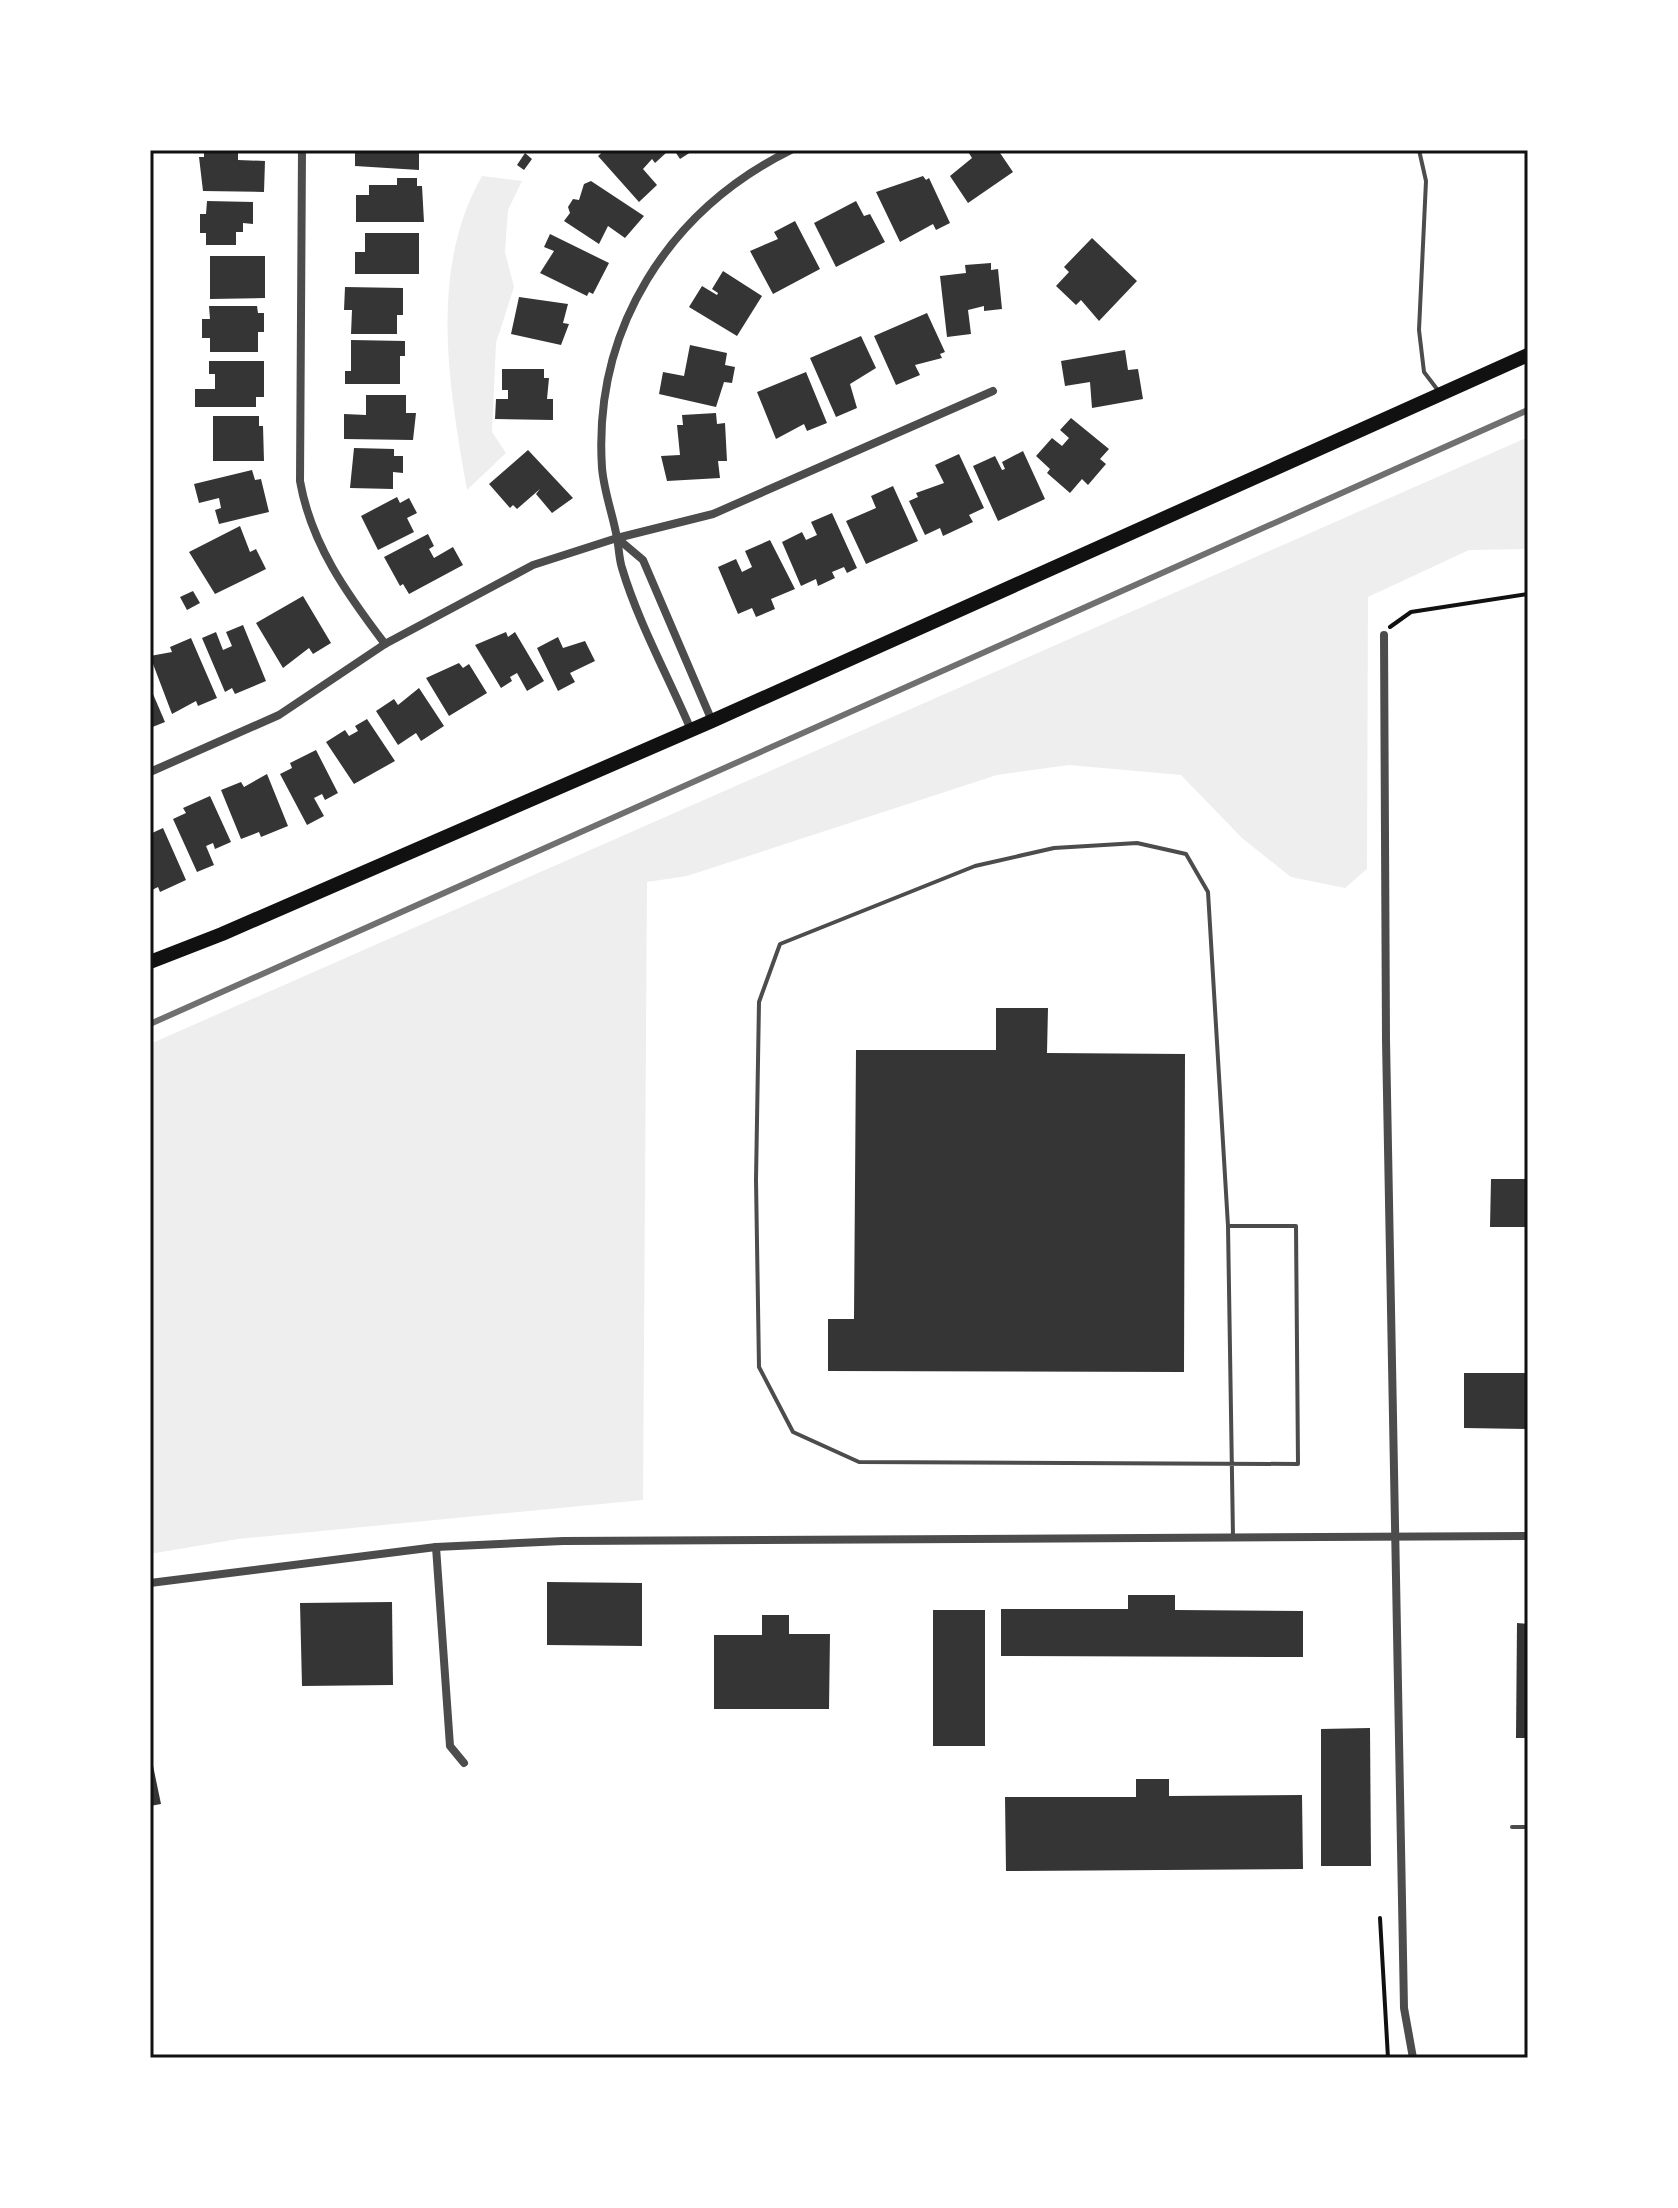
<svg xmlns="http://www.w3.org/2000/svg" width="1678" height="2208" font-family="'DM Sans',sans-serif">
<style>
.green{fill:#eee}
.building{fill:#353535}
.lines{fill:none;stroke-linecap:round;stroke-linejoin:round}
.path{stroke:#111;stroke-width:4}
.service{stroke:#4c4c4c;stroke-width:4}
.minor{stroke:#4c4c4c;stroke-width:8}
.primary{stroke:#111;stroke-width:14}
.rail{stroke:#707070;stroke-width:6}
.neatline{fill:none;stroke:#111;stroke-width:3}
</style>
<rect width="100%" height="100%" fill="#fff"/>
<!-- green -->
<g class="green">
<path d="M482,176L522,181L508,210L505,252L514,287L496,343L492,432L506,453L467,490C449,387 428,271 482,176Z"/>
<polygon points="1528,437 1528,549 1469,550 1368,597 1367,869 1345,888 1291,877 1242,838 1181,775 1069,765 997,775 687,876 647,882 643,1500 238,1539 150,1554 150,1044"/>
</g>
<!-- building -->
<g class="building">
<polygon points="204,150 238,150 238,160 265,161 264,192 203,191 199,157 204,157"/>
<polygon points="355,150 419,152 419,170 355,166"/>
<polygon points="605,150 663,150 666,153 655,163 652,159 643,169 657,185 639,202 598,156"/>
<polygon points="674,150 694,150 680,159"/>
<polygon points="967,150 998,150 1013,172 968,203 950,176 972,158"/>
<polygon points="525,153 532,159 524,170 517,165"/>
<polygon points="923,176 926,180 929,178 950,223 936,230 933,224 900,242 876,192"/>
<polygon points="397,178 417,178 417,186 422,186 424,222 356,222 356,195 369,195 369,185 397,185"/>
<polygon points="591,181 644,216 625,238 608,226 599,244 564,221 570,213 568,207 573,199 579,200 584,184"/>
<polygon points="207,201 253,202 253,224 243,223 243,232 236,232 236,245 206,245 206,233 200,233 200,214 206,214"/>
<polygon points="856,201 864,216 870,214 885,242 836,267 814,223"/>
<polygon points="795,221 820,269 773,294 750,251 778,239 774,232"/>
<polygon points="365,233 419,233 419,274 355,274 355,252 365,252"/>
<polygon points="550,234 609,263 593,294 589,292 587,296 540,273 554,251 544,247"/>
<polygon points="1092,238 1137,281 1099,321 1081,300 1076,305 1056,286 1069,272 1064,267"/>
<polygon points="210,256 265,256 265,298 210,299"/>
<polygon points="991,263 991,270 998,269 1002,309 984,311 984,306 968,310 971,334 947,337 940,276 966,273 965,265"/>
<polygon points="723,271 762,296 737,336 689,307 702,286 717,295 718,293 712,289"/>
<polygon points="345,287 403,288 403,315 397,315 397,334 351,334 352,310 344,310"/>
<polygon points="519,297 568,304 563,323 569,324 561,345 511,334"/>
<polygon points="209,306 257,306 258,313 264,313 264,332 258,332 258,352 210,352 210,338 202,338 202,319 210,319"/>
<polygon points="927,313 945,352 940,354 942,358 915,365 920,375 896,385 874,336"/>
<polygon points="861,336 876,368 850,384 857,408 836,417 810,358"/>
<polygon points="351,340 405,341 405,356 400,356 400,384 345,384 345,371 351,371"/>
<polygon points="690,345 727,353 725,365 735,367 732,383 724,382 716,407 659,394 663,372 684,376"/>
<polygon points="1125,350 1128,370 1138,369 1143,399 1092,408 1090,382 1065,386 1061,361"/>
<polygon points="209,361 264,361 264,397 256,397 256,407 195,407 195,389 215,389 215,374 209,374"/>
<polygon points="502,369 544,369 544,378 549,378 547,399 553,399 553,420 495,419 496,399 508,399 508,390 502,390"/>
<polygon points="806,372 827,423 807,431 804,424 776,439 757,392"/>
<polygon points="366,395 406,395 406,413 416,413 413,440 344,439 344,414 366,415"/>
<polygon points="716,413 717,424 725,423 727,461 718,461 720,478 667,481 661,456 680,455 677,425 683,425 682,415"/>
<polygon points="213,416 259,416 259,426 263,426 264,461 213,461"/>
<polygon points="1071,418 1109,449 1100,459 1106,464 1088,485 1082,479 1070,493 1047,473 1050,469 1036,456 1052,438 1062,446 1069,438 1060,430"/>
<polygon points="354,448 394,449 394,456 403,456 403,473 393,472 393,489 350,488"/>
<polygon points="528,450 573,498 552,513 536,494 540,489 517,509 513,505 510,508 489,484"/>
<polygon points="1023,451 1045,499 998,521 973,466 995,456 1002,470 1005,469 1002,462"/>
<polygon points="959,454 984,508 969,515 973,522 943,536 940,528 925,535 909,501 918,497 916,493 944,483 935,465"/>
<polygon points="252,470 255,480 261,479 269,512 219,524 215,510 221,508 219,498 199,503 194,484"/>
<polygon points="893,486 918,541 866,564 846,521 876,508 871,496"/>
<polygon points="397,497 400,503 409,498 417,513 407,518 414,532 378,550 361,516"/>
<polygon points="832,513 857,568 847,573 844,567 832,572 835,578 818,586 816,579 801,586 782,542 802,532 806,540 817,535 811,522"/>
<polygon points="240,526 250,552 256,549 266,569 215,594 189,552"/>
<polygon points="428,534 434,546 429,549 434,558 453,547 463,565 409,594 403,584 400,586 384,557"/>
<polygon points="770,540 795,589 771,599 775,609 756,617 752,608 738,614 718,567 736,559 742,572 752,567 745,551"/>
<polygon points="193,591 200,603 187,610 180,597"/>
<polygon points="303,596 331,643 313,654 309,648 283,668 256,623"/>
<polygon points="243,625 266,681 235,694 232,688 225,692 202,638 216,632 223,650 232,646 226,632"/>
<polygon points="506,632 508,637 515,632 544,681 527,691 517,673 510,677 512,681 501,688 475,645"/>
<polygon points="558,637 563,648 585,641 595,661 570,673 575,682 558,691 537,648"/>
<polygon points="191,638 217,698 198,706 196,701 172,714 150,656 172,652 170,647"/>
<polygon points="459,663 463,668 469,664 487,693 449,716 426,678"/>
<polygon points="150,687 165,722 150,728"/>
<polygon points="419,688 444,726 421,741 416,733 398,745 376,711 394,699 398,705"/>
<polygon points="367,719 395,761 354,784 326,742 345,730 349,736 358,731 355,726"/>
<polygon points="316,750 338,793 325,800 322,794 314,798 324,816 307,825 280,774 292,768 290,763"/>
<polygon points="267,774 288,826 261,837 259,832 241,839 221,790 241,782 244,787"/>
<polygon points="210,796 231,842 215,849 213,843 206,846 214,865 197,872 173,819 186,813 183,808"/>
<polygon points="163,828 186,880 160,892 158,887 150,891 150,834"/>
<polygon points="996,1008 1048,1008 1047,1053 1185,1054 1184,1372 828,1371 828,1319 854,1319 856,1050 996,1050"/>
<polygon points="1491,1179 1528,1179 1528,1227 1490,1227"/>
<polygon points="1464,1373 1528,1373 1528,1429 1464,1428"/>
<polygon points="547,1582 642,1583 642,1646 547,1645"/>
<polygon points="1128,1595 1175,1595 1175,1610 1303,1611 1303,1657 1001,1656 1001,1609 1128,1609"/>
<polygon points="392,1602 393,1685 302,1686 300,1603"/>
<rect x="933" y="1610" width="52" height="136"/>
<polygon points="762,1615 789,1615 789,1634 830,1634 829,1709 714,1709 714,1635 762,1635"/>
<polygon points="1517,1623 1528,1624 1528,1738 1516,1738"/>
<polygon points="1370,1728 1371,1866 1321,1866 1321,1729"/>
<polygon points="150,1751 161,1804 150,1806"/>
<polygon points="1136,1779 1169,1779 1169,1796 1302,1795 1303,1869 1006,1871 1005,1797 1136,1797"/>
</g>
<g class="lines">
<!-- path -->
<g class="path">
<polyline points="1390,627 1411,612 1528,594"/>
<polyline points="1380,1918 1388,2058"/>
</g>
<!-- service -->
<g class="service">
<polyline points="1419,150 1426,181 1419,330 1424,372 1440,393"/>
<polyline points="1228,1226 1208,892 1186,854 1137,843 1054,848 975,866 780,944 759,1002 756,1180 759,1367 793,1432 859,1462 1298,1464 1296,1226 1228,1226 1233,1537"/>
<polyline points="1512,1827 1528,1827"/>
</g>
<!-- minor -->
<g class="minor">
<path d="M302,150L300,481C311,544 347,594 385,644"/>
<polyline points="617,538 643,560 712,721"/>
<polyline points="1384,635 1386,1040 1404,2008 1413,2058"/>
<path d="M691,730C669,678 638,622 622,568C619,559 619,548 617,538C613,515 604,492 602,468C593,329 668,211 791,150"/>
<polyline points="150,772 279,715 385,644 533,565 617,538 713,514 993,391"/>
<polyline points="436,1547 450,1746 464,1763"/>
<polyline points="150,1583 436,1547 563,1541 1528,1536"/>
</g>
<!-- primary -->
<polyline class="primary" points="150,962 222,934 712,721 1528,355"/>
<!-- rail -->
<polyline class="rail" points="150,1024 1528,410"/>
</g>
<!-- border -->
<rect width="1678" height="2208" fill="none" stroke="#ffffff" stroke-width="304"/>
<rect x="152" y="152" width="1374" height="1904" class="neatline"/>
</svg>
